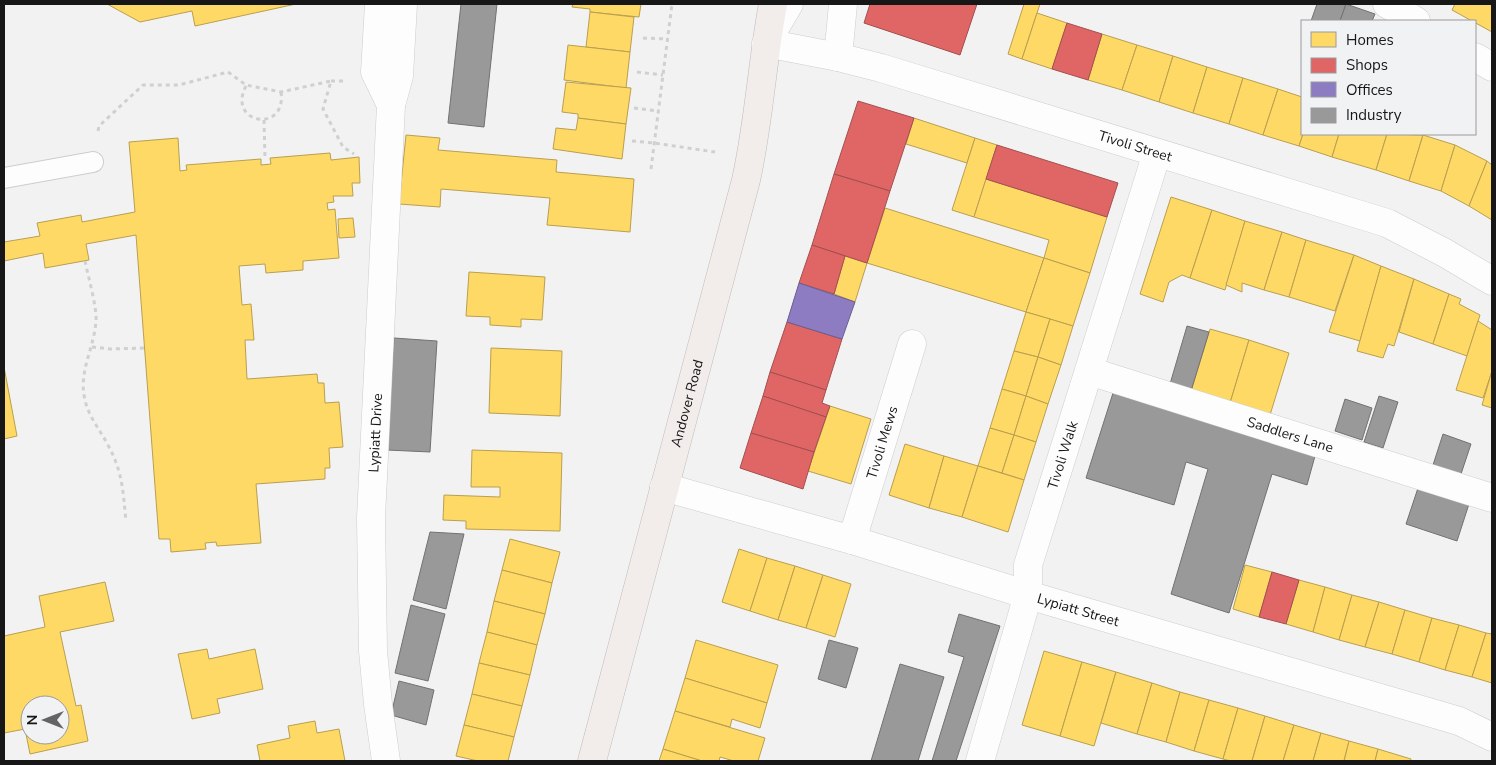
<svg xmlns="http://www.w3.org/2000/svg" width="1496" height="765" font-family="'Nunito Sans',sans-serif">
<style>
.homes{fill:#ffd966;stroke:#b99f4f;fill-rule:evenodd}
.shops{fill:#e06666;stroke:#a44e4f}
.offices{fill:#8e7cc3;stroke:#6a5e90}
.industry{fill:#999;stroke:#727272}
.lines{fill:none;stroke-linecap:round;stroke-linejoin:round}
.lane-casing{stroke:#cdcdce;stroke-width:22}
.street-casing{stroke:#cdcdce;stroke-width:29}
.highway-casing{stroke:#c1bbba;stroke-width:29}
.path{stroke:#cfd0d0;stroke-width:3;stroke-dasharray:4 4;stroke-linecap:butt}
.lane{stroke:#fdfdfd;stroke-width:20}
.street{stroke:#fdfdfd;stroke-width:28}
.highway{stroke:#f2edeb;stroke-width:28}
.labels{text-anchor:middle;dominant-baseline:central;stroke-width:5;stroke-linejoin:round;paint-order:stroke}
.street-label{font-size:14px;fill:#171718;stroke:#f1f2f4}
</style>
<rect width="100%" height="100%" fill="#f2f2f3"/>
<!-- homes -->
<g class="homes">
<polygon points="107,4 296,4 195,26 192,11 140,22"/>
<polygon points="573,4 641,4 639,17 590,12 590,9 572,7"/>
<polygon points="1024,4 1040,4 1022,59 1008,54"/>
<polygon points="1455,4 1492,4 1492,32 1452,10"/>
<polygon points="590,12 634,17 630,52 586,47"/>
<polygon points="1037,13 1067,23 1052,69 1022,59"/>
<polygon points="1102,34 1137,45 1122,90 1088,80"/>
<polygon points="568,45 630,52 626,88 564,80"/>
<polygon points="1137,45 1173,56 1159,102 1122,90"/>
<polygon points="1173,56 1207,67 1193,113 1159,102"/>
<polygon points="1207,67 1243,78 1229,124 1193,113"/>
<polygon points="1243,78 1278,89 1263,135 1229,124"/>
<polygon points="566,82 631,88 626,124 578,118 578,114 562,112"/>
<polygon points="1278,89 1302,97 1303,134 1299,146 1263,135"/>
<polygon points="578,118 626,124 622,159 553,149 556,128 576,130"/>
<polygon points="914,118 975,138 967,163 906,144"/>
<polygon points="1303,134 1339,134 1332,157 1299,146"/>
<polygon points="1339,134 1387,134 1376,170 1332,157"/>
<polygon points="1387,134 1423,135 1409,181 1376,170"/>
<polygon points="406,135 440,138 438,150 557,160 556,172 634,179 630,232 547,225 550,198 441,189 440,207 399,204"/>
<polygon points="1423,135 1455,145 1441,191 1409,181"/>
<polygon points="178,138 180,171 187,170 186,165 261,159 261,165 271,164 270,158 330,153 331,160 359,157 360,183 352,183 353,196 333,196 334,202 327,203 328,210 335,209 339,258 303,261 303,270 266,273 265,264 239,266 242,305 251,304 254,340 245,340 247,379 317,374 318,383 324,383 325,403 339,402 343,447 329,448 330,468 325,468 325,479 256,484 261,543 217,546 216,542 205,543 206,549 171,552 170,539 159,539 136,235 86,244 89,260 45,268 43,253 4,261 4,242 40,236 37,223 81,215 82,222 135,212 129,142"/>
<polygon points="975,138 997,145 974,217 952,210"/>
<polygon points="1455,145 1487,161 1469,206 1441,191"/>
<polygon points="1487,161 1492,165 1492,220 1469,206"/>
<polygon points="986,179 1107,217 1090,273 1044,258 1049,240 974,217"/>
<polygon points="1171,197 1212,210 1190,278 1182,275 1169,282 1163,302 1140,294"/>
<polygon points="885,208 1044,258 1026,312 867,263"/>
<polygon points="1212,210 1245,221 1225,290 1190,278"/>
<polygon points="353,218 355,237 339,238 338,219"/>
<polygon points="1245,221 1282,232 1264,290 1242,283 1242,292 1226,285"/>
<polygon points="1282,232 1306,240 1289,297 1264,290"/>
<polygon points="1306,240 1354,255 1335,311 1289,297"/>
<polygon points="1354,255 1381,266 1360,341 1329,332"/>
<polygon points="845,256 867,263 855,302 834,294"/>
<polygon points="1044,258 1090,273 1073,326 1026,312"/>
<polygon points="1381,266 1414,279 1394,346 1388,344 1383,358 1357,351"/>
<polygon points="469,272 545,277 542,320 521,319 521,327 490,325 490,317 466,316"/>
<polygon points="1414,279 1449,294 1433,344 1399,332"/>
<polygon points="1449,294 1461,299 1459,304 1480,315 1467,356 1433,344"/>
<polygon points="1026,312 1050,319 1038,357 1014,351"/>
<polygon points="1050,319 1073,326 1061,365 1038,357"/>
<polygon points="1478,321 1492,330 1492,371 1483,398 1456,390"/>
<polygon points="1210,329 1249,340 1230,403 1191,391"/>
<polygon points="1249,340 1289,353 1270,415 1230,403"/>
<polygon points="491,348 562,351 560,416 489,413"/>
<polygon points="1014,351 1038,357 1026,396 1002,389"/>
<polygon points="1038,357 1061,365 1048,404 1026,396"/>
<polygon points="4,367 17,436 4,439"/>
<polygon points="1492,371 1492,408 1482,405"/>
<polygon points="1002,389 1026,396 1014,435 990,428"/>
<polygon points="1026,396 1048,404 1036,442 1014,435"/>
<polygon points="830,406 871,419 851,484 808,471"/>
<polygon points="990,428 1014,435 1002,473 978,466"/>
<polygon points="1014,435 1036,442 1024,480 1002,473"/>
<polygon points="905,444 944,456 929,508 889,495"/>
<polygon points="472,450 562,453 560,531 466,529 466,521 443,520 444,495 500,497 500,487 471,487"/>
<polygon points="944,456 978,466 962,517 929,508"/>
<polygon points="978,466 1024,480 1008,532 962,517"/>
<polygon points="510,539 560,552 552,583 502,570"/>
<polygon points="739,549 767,558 750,611 722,602"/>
<polygon points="767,558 795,566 778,620 750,611"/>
<polygon points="1245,565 1272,572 1259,617 1233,609"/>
<polygon points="795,566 823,575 806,628 778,620"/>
<polygon points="502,570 552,583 545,614 494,601"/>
<polygon points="823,575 851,584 835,637 806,628"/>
<polygon points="1299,580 1325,587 1313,632 1286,624"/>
<path d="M105,582L114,621L60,632L76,706L81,705L88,741L30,754L25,729L4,733V636L45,627L39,596ZM30,705H60V735H30Z"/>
<polygon points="1325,587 1352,595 1339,640 1313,632"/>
<polygon points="1352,595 1379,602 1365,647 1339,640"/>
<polygon points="494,601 545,614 537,645 487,632"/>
<polygon points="1379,602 1405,610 1392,654 1365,647"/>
<polygon points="1405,610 1432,618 1419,662 1392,654"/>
<polygon points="1432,618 1459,625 1445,670 1419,662"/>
<polygon points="1459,625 1486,633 1472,677 1445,670"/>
<polygon points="487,632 537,645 530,675 479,663"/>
<polygon points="1486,633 1492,634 1492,683 1472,677"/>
<polygon points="696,640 778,665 767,703 685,678"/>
<polygon points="207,649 209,659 255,649 263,689 217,699 220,713 192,719 178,654"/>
<polygon points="1044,651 1082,662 1060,736 1022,725"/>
<polygon points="1082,662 1116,672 1094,746 1060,736"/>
<polygon points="479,663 530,675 522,706 472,694"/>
<polygon points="1116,672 1152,683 1137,734 1101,723"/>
<polygon points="685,678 767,703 760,728 732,719 730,727 675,711"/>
<polygon points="1152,683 1180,692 1166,742 1137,734"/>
<polygon points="1180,692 1209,700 1194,751 1166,742"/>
<polygon points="472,694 522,706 514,737 464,725"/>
<polygon points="1209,700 1238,708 1223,759 1194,751"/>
<polygon points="1238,708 1265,716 1252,761 1231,761 1223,759"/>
<polygon points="675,711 765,738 758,761 734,761 720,757 719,761 702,761 663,749"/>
<polygon points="1265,716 1294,725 1283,761 1252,761"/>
<polygon points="315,721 317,733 339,729 345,761 260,761 257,745 290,738 288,726"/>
<polygon points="464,725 514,737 508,761 478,761 456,756"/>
<polygon points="1294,725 1321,733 1313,761 1283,761"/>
<polygon points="1321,733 1349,741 1344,761 1313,761"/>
<polygon points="1349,741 1378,749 1375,761 1344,761"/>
<polygon points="663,749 702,761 659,761"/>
<polygon points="1378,749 1411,759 1411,761 1375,761"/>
</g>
<!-- shops -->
<g class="shops">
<polygon points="870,4 977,4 960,55 864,23"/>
<polygon points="1067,23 1102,34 1088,80 1052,69"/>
<polygon points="858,101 914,118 890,191 834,174"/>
<polygon points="997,145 1118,183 1107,217 986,179"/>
<polygon points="834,174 890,191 867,263 812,245"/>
<polygon points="812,245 845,256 834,294 799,283"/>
<polygon points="787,322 842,339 826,390 770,372"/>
<polygon points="770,372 826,390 822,403 830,406 826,417 763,396"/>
<polygon points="763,396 826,417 814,452 751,433"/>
<polygon points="751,433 814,452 803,489 740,468"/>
<polygon points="1272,572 1299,580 1286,624 1259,617"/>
</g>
<!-- offices -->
<polygon class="offices" points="799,283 855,302 842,339 787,322"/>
<!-- industry -->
<g class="industry">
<polygon points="461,4 497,4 484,127 448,123"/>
<polygon points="1317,4 1346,4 1340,21 1311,21"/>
<polygon points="1346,4 1375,14 1372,21 1340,21"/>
<polygon points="1187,326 1209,332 1191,391 1170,384"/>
<polygon points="394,338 437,341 430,452 387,450"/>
<polygon points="1113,393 1315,456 1307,485 1272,474 1229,613 1171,594 1208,469 1186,462 1174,505 1086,478"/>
<polygon points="1379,396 1398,402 1383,448 1364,442"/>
<polygon points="1345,399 1372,408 1362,440 1335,431"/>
<polygon points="1443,434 1471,444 1461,474 1433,465"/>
<polygon points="1418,488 1469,504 1457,541 1406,524"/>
<polygon points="430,532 464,534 446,609 413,600"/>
<polygon points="411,605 445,614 428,681 395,673"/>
<polygon points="959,614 1000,626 956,761 932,761 964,657 948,652"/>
<polygon points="829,640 858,648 846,688 818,679"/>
<polygon points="900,664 944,677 918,761 871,761"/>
<polygon points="399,681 434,690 426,725 391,715"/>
</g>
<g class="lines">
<!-- lane casing -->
<g class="lane-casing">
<polyline id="lane" points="4,178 93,162"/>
</g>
<!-- street casing -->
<g class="street-casing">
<g id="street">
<polyline points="379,4 375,72 391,105"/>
<path id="s1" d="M789,4L766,43L838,57L881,68L1387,223L1445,253L1492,281"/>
<polyline points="1387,4 1416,21"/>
<polyline points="838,57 843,4"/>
<polyline points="1475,57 1492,67"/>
<path id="s2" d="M1089,371L1492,498"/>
<path id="s3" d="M664,487L852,540L1028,595L1459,721L1492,737"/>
<path id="s4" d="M852,540L912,344"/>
<path id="s5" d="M386,761L378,704L373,651L371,518L391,105L399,76L403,4"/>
<path id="s6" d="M980,761L1028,595V565L1157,153"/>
</g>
</g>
<!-- highway casing -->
<g class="highway-casing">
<g id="highway">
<path id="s7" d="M592,761L746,180C759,122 762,62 773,4"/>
</g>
</g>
<!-- path -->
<g class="path">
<polyline points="643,38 668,39"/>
<polyline points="637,72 663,75"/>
<polyline points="331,81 343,81"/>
<path d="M246,86C226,124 287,134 281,92"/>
<polyline points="634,108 658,111"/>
<polyline points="264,120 265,159"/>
<polyline points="98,131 99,126 143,85 179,85 228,72 246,85 281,92 331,81 323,109 343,147 354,154"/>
<polyline points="632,141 654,143 715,152"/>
<polyline points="651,169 672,4"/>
<path d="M85,261C88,276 97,307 96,321C94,349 78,372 85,400C89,418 101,431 109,447C123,473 123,493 126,521"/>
<polyline points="92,347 111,349 145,348"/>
</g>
<!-- lane -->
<use href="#lane" class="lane"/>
<!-- street -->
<use href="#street" class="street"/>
<!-- highway -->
<use href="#highway" class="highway"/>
</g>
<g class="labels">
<!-- street labels -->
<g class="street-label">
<text stroke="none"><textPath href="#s1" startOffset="429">Tivoli Street</textPath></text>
<text stroke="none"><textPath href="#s7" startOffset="370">Andover Road</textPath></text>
<text stroke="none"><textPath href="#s5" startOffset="329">Lypiatt Drive</textPath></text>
<text stroke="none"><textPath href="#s2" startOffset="211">Saddlers Lane</textPath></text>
<text stroke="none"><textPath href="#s4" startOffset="102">Tivoli Mews</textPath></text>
<text stroke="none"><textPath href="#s6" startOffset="318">Tivoli Walk</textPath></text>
<text stroke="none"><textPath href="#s3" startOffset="432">Lypiatt Street</textPath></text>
</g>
</g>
<!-- border -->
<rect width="1496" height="765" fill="none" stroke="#171718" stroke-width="10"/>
<!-- legend -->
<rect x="1301" y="20" width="175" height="115" fill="#f1f2f4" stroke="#9a9a9c"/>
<rect x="1311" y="32" width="25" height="15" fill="#ffd966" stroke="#9a9a9c"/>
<text x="1346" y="45" font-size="15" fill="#171718">Homes</text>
<rect x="1311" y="58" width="25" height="15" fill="#e06666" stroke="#9a9a9c"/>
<text x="1346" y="70" font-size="15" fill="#171718">Shops</text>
<rect x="1311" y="82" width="25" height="15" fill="#8e7cc3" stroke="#9a9a9c"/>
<text x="1346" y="95" font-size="15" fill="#171718">Offices</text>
<rect x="1311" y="108" width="25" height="15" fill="#999999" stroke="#9a9a9c"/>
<text x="1346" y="120" font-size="15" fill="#171718">Industry</text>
<!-- north arrow -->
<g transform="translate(45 720) rotate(270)"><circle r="24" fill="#f1f2f4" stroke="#9a9a9c"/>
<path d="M0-4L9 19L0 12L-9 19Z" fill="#646465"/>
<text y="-8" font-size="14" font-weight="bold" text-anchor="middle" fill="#171718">N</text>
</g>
</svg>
